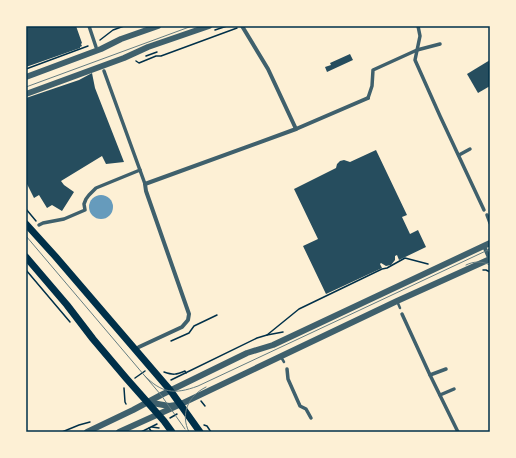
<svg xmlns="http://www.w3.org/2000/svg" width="516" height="458" font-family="'Noto Sans',sans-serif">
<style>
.water{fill:#669bbc}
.building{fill:#264d5e}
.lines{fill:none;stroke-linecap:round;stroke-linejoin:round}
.path{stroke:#003049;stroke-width:1.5}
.service{stroke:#3f606c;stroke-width:2.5}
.pedestrian{stroke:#3f606c;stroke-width:3.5}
.minor{stroke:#3f606c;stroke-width:4}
.tertiary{stroke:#3f606c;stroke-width:6}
.secondary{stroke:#003049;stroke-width:7}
.tram{stroke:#657d81;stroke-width:1}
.neatline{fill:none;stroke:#003049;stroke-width:1.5}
</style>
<rect width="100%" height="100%" fill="#fdf0d5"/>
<!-- water -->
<circle class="water" cx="101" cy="207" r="12"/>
<!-- building -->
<g class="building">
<polygon points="26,26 76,26 82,43 81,44 82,46 80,47 80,48 26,67"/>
<polygon points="350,54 353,60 327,72 325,67 331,65 330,63"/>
<polygon points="490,60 490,86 478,93 467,74"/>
<polygon points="92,73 95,88 124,162 106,164 102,156 61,181 64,185 74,192 62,211 52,205 47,208 39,195 34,198 26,182 26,98 79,80"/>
<polygon points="376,150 407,215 402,217 410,234 418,230 426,247 399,260 397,255 395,256 395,260 391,265 386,266 381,263 380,264 382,268 326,294 303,246 318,239 294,189 336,168 337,164 340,161 344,160 350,162"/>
</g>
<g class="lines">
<!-- path -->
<g class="path">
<polyline points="215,30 227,26"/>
<polyline points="100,40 113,30 124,26"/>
<polyline points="146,56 157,52"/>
<polyline points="136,61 139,63 156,56 161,56 237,28"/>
<polyline points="26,69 88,46"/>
<polyline points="26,209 36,221"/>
<polyline points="26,270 70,322"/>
<polyline points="483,270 486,270 490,272"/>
<polyline points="267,335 299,309 382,269 387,268 405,258 428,264"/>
<polyline points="171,341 189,333 194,326 217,315"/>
<path d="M164,372C173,375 176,375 185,371L186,373"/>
<polyline points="135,378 145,371"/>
<polyline points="171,380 257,338 267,335 283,332"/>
<polyline points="124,388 125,402 126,404"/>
<polyline points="201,401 205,406"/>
<polyline points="170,418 177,414"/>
<polyline points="204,425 207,426 211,432"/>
<polyline points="152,427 159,428"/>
<polyline points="149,428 151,431 155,432"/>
<polyline points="62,432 79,425 90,422"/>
<polyline points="141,432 157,424"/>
</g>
<!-- service -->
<g class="service">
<polyline points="397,301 400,308"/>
<polyline points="281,357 284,362"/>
</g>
<!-- pedestrian -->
<g class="pedestrian">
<polyline points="89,26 96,47"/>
<polyline points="418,26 420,36 415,60 440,116 484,210"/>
<polyline points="104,71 145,184"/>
<polyline points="368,98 372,86 373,70 417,50 440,44"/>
<polyline points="459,155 470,149"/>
<polyline points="487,215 490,223"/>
<polyline points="39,225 43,223 64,219 85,210 84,204 86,199 89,195 96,188 140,170"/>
<polyline points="402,314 430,375 458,432"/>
<polyline points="287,369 288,379 300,406 306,409 311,418"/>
<polyline points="430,375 446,369"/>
<polyline points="440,395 454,389"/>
</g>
<!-- minor -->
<g class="minor">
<polyline points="242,26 268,69 296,129"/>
<polyline points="484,246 490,260"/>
<polyline points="135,350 139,347 182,327 188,320 189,314 146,191 145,184 296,129 368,98"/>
</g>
<!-- tertiary -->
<g class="tertiary">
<polyline points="26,77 101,49 121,39 158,26"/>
<polyline points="26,94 124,58 148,47 209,26"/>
<polyline points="147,402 169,406 176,405"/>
<polyline points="87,432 133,410 161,395 247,353 273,345 490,243"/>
<polyline points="119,432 181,404 397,301 490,259"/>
</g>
<!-- secondary -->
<g class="secondary">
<polyline points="26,224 55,256 170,390 200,432"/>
<polyline points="26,257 67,305 93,339 126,378 164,421 172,432"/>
</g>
<!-- tram -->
<g class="tram">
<polyline points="26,87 192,26"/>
<polyline points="26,236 161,395 185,429"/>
<path d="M466,265C474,261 482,261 490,265"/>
<path d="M144,375C161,393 174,395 198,386L490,249"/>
<path d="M189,432C180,414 188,396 206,387"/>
</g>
</g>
<!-- border -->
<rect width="516" height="458" fill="none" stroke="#fdf0d5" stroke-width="54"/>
<rect x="27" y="27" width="462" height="404" class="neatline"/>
</svg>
